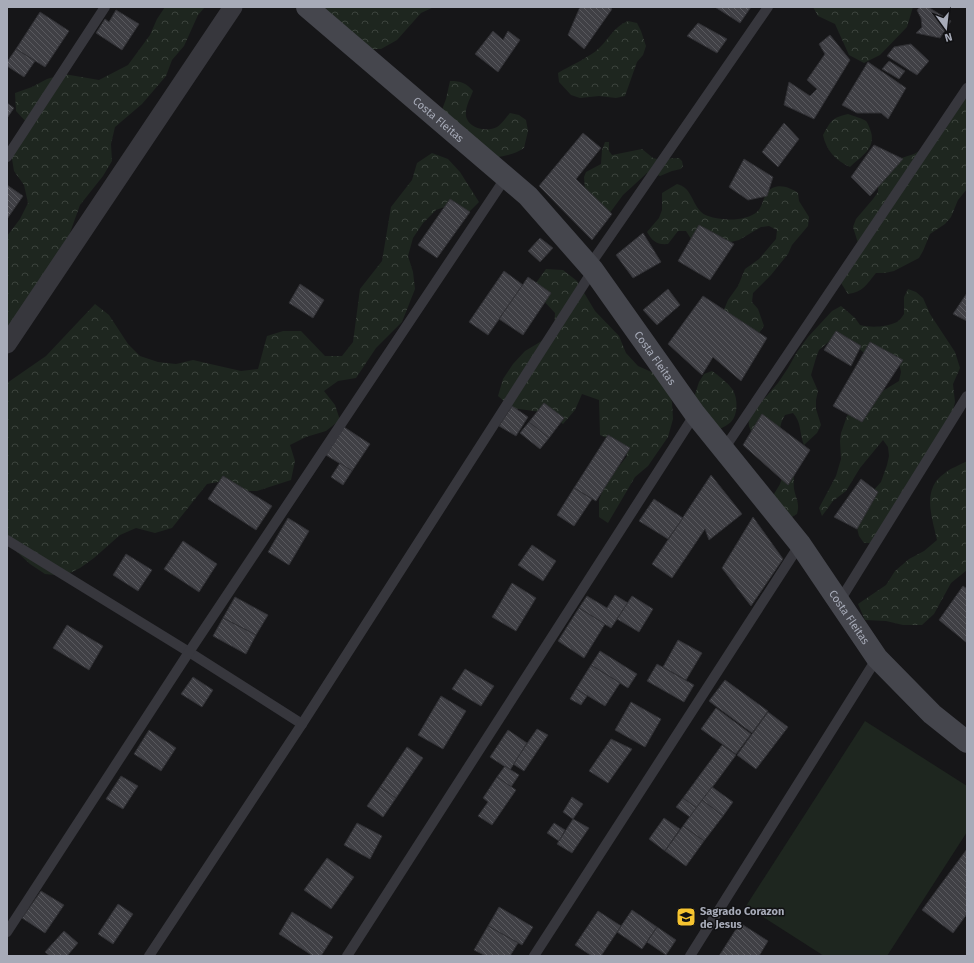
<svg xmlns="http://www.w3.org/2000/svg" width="974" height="963" font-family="'Fira Sans',sans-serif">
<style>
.forest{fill:url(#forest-crowns)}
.garden{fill:#1e261f}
.building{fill:url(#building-back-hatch);stroke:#303034}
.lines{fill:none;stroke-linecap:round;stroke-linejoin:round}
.lane{stroke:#37373d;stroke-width:10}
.street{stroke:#37373d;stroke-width:19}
.secondary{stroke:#45464d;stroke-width:22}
.labels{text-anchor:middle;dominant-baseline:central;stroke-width:3;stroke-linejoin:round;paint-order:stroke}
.street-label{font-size:11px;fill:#a7abb8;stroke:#111113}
.poi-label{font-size:11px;font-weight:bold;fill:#a7abb8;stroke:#111113;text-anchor:start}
</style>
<defs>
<pattern id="forest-crowns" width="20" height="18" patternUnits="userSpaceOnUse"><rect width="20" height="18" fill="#1e261f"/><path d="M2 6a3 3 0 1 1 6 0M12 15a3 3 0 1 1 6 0" fill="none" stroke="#3c433d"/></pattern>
<pattern id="building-back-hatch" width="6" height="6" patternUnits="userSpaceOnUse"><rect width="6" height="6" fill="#404045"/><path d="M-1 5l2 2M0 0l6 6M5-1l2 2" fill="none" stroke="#59595e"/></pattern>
</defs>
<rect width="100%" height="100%" fill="#161618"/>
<!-- forest -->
<g class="forest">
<polygon points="165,7 205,7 198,15 184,46 172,60 166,76 142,104 115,127 111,144 112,161 103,176 80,205 62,255 7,348 7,236 20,219 28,203 24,185 14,171 11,153 28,124 16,111 15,93 32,87 47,79 64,74 99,80 128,65 150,35 157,19"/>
<polygon points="324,7 434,7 421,13 397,40 381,49 362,49"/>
<polygon points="813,7 913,7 907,27 880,55 864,63 849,55 835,24 818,16"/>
<path d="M628,21L637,23L641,31L646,46L643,55L637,62L625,96L616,98L599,96L580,98L571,95L559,82L558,73C570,66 585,59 596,51C608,41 613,27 628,21Z"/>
<path d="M450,81C461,81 466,83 473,91C470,99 463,111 467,119C471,129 488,132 497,127C502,124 506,117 510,113L519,115L526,120L528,131L524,148C513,156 498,157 484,159L442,115L443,107L446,99Z"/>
<path d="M967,82V189L958,200L951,217L945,224L930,234L923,251L919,258L894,271L885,273H876C867,284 863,292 848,294L841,283L858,243L853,227L856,219L873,199L878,192V174L889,162L914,154L921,150L959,101Z"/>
<path d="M848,114C853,116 862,118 866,121C868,123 870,129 871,132C876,149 860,157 850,167C836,161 826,150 823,135C831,121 831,118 848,114Z"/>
<polygon points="605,142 609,142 609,151 612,155 642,149 653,158 657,159 679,158 682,161 683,166 681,169 672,171 660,176 651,173 647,173 623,195 609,214 585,190 584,177 586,172 601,164 602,150"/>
<polygon points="432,153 448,159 460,172 479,202 466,215 453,204 436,210 423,223 413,238 408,256 413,272 415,289 402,322 376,348 356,378 338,381 324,391 335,405 340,420 326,431 306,437 290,445 295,461 291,480 257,491 239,491 224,481 207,484 172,528 155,533 136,528 120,535 94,558 80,568 64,576 45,574 30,564 17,552 7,537 7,383 46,356 95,304 109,315 128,344 140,356 158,362 176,364 193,360 241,371 258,369 267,336 283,331 301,331 325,356 342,356 353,342 360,289 382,261 391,207 412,180 417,163"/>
<path d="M677,184C680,185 683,186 685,188C694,196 695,212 708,216C722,221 746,222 758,211C762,207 763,199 766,194C774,182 788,186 798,193L799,201L809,217L808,226L792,245L788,254L771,275L753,293L752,302L758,309L764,326L759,333L743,338L721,317L728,300L738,286L745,269L759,259L776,239L777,230L769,226L761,227L739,240L723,244L697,245L691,239L686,231H678L668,244C657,245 652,241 647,232L659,218L662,210V193Z"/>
<polygon points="546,269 563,270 577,281 595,311 619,336 626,353 638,366 654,373 666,386 672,402 673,419 668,437 648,466 635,477 608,523 599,517 599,500 605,484 627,456 616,442 600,435 599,400 582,394 575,410 563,424 548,413 512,408 498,396 503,379 513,364 525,351 540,342 554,331 555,313 542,299 536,283"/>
<path d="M908,289L916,292L923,298L930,314L955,352L960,368L953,384L955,402L951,419L872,543H864L859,536L857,528L863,502L881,482L887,465L889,456L888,447L883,440L860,468L846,491L833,501L822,516L819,508L836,476L841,459L840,441L841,433L847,416L853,409L899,381L901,372L899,363C880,359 866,360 855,343L832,339L819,350L816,358L811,375L818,391L816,400V409L821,425L817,433L804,445C799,433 802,423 793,413L785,415C773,434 786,447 796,463C795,471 793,480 794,489C796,499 800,503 797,514L786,520L771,499L780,484L783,475L752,434L749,426L748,417L778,383L788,368L797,352L808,337L832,311L841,306L855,318L860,325C871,328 887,327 897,322C900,320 902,317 904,314V297Z"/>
<path d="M712,371C718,375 729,384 733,390C738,399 738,415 731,422C728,425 723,427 720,429L691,407L699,382L704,374Z"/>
<path d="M967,461V570L951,583L934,614L922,625H903L886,621L865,620L858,604L886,585L895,571L909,559L924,551L937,540C932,517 921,489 945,473C951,468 960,465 967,461Z"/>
</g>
<!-- garden -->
<polygon class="garden" points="865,721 967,786 967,832 887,956 824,956 746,906"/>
<!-- building -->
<g class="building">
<polygon points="580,7 609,7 612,9 584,49 568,35"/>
<polygon points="715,7 751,7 740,23"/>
<polygon points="920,7 928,7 951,21 940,38 916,33 922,27 921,18 917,10"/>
<polygon points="116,10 139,24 122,50 96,33 105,19 109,22"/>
<polygon points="40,12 69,31 45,67 16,49"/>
<polygon points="698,23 727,39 717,53 687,36"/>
<polygon points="493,31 503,40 508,31 520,40 498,72 475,54"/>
<polygon points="830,35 850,60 814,119 784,105 789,82 810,96 817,89 807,80 825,54 819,44"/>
<polygon points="911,44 929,61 917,75 887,56 894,47"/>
<polygon points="16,49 35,61 24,77 7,66 7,62"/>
<polygon points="889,61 905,71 899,79 882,69"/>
<polygon points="868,62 906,88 888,119 881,113 857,113 842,105"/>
<polygon points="7,103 14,108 7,118"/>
<polygon points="784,123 799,139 778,167 762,152"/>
<polygon points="583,133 601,148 576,179 612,214 592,240 539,186"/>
<polygon points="874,145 903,159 870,196 851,177"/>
<polygon points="744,159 773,177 767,196 748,200 729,187"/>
<polygon points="7,185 23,196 7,219"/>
<polygon points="450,199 470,212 437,258 418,245"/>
<polygon points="699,225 734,244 710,280 678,261"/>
<polygon points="643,233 661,262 633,278 616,255"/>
<polygon points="540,238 553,248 540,262 528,251"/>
<polygon points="504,271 523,285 488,335 469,322"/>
<polygon points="528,277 551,293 523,335 499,319"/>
<polygon points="300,284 324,300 313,318 289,303"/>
<polygon points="668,289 680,305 657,325 643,310"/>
<polygon points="967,293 967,321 953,314"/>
<polygon points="703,296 767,338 741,381 713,357 702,375 668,344"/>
<polygon points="836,331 861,346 851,366 824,350"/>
<polygon points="870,342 903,360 862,422 833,406"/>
<polygon points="544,403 564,418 549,438 529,422"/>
<polygon points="512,406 528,417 516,436 499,426"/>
<polygon points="762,414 810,450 788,485 743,445"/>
<polygon points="529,422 549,438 540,449 520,433"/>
<polygon points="344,427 370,444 352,471 326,455"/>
<polygon points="608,435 630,448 596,501 574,488"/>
<polygon points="340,463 352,471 343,485 331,477"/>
<polygon points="711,475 742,514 709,540 705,529 672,578 652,564"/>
<polygon points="223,476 272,506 256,530 208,499"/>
<polygon points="861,479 878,492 857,529 834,517"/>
<polygon points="574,488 592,499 574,526 557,515"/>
<polygon points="654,499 683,518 668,539 639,521"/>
<polygon points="753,517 783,559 751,606 722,568"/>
<polygon points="288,518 309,531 289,565 268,552"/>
<polygon points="183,541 217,564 199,592 164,569"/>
<polygon points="532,545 556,561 543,581 518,565"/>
<polygon points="126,554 152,570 138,591 113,575"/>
<polygon points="512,583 536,598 516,631 492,617"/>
<polygon points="963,586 967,589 967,643 939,620"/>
<polygon points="615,595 628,603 611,628 579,608 587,596 607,608"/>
<polygon points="632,596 653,609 639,632 617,619"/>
<polygon points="235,597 268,615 256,635 223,618"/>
<polygon points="579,608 605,624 584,658 558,641"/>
<polygon points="223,618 256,635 246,654 213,636"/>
<polygon points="67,625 103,646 89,670 53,648"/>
<polygon points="678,640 702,653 686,680 663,667"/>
<polygon points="600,651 637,674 628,688 591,665"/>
<polygon points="657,664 694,685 684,702 647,681"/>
<polygon points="591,665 620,683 605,706 576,689"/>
<polygon points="465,669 494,686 481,706 452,689"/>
<polygon points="193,677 213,690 202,707 181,694"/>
<polygon points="725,680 768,711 752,733 709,701"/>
<polygon points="576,689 587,696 581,705 570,699"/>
<polygon points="441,696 466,711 443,749 418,735"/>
<polygon points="631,702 661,719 645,747 615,730"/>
<polygon points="716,708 751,734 736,754 701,729"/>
<polygon points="768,712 788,727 756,769 737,755"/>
<polygon points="537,729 548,735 524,771 513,764"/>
<polygon points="149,730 176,748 161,771 134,754"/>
<polygon points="508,730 527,743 510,770 490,757"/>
<polygon points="611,739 632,749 608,783 589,771"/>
<polygon points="722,745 736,755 697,808 683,798"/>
<polygon points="407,747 423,758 396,798 380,787"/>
<polygon points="505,766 519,775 511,787 497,777"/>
<polygon points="121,776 138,786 123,809 106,799"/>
<polygon points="497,777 516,790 492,825 478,816 488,802 483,798"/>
<polygon points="380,787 396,798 383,817 367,806"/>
<polygon points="712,787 733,802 723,816 702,800"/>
<polygon points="572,797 583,804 573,819 563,812"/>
<polygon points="683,798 697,808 690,817 676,807"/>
<polygon points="702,800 723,816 704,841 683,826"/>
<polygon points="664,818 680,829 665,851 649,839"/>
<polygon points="573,819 589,828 572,853 557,844"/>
<polygon points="357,823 382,836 370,859 344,845"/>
<polygon points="554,823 565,830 559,841 547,833"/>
<polygon points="683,826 704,841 686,866 665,851"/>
<polygon points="967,849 967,914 953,933 922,910"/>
<polygon points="327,858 354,877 331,909 304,890"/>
<polygon points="41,891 64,905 45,933 22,918"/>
<polygon points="118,904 133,914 113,944 98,934"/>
<polygon points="499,907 533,927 522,945 488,926"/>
<polygon points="632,910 657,927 642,949 617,932"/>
<polygon points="598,911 621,926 601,956 592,956 575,945"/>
<polygon points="292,912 333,937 321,956 313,956 279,934"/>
<polygon points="740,923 768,941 759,956 719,956"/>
<polygon points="488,926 518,943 510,956 486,956 474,950"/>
<polygon points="657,927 676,940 666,955 647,942"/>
<polygon points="64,931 78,943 67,956 50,956 45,952"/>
</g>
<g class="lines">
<!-- lane -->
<g class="lane">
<polyline points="7,157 105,7"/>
<polyline points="590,265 768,7"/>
<polyline points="724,449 967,88"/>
<polyline points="7,540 189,652 302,724"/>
<polyline points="839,602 967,396"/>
<polyline points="7,932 189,652 506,177"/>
<polyline points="149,956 302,724 593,270"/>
<polyline points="347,956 695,414"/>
<polyline points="534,956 800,544"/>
<polyline points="690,956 877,658"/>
</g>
<!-- street -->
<polyline class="street" points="7,344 233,7"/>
<!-- secondary -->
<path class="secondary" id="s1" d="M307,7L528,196L593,270L695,414L800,544L877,658L932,714L967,742"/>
</g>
<!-- icons -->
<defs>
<g id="school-square" transform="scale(1)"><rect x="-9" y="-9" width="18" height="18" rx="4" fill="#f6c430" stroke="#111113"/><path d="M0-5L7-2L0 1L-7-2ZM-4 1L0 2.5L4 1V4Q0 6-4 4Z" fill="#111"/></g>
</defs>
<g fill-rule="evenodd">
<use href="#school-square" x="686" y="917"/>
</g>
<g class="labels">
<!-- street labels -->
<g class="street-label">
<text stroke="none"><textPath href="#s1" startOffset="173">Costa Fleitas</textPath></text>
<text stroke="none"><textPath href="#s1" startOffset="497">Costa Fleitas</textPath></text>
<text stroke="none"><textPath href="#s1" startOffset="821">Costa Fleitas</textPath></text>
</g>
<!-- poi labels -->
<g class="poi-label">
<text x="700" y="911">Sagrado Corazon<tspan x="700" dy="13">de Jesus</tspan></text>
</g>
</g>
<!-- border -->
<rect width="974" height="963" fill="none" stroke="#a7abb8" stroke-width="16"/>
<!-- north arrow -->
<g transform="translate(946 28) rotate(165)" stroke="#111113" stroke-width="3" paint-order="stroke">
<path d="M0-3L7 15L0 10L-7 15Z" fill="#a7abb8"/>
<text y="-6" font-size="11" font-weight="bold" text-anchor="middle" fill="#a7abb8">N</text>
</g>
</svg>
